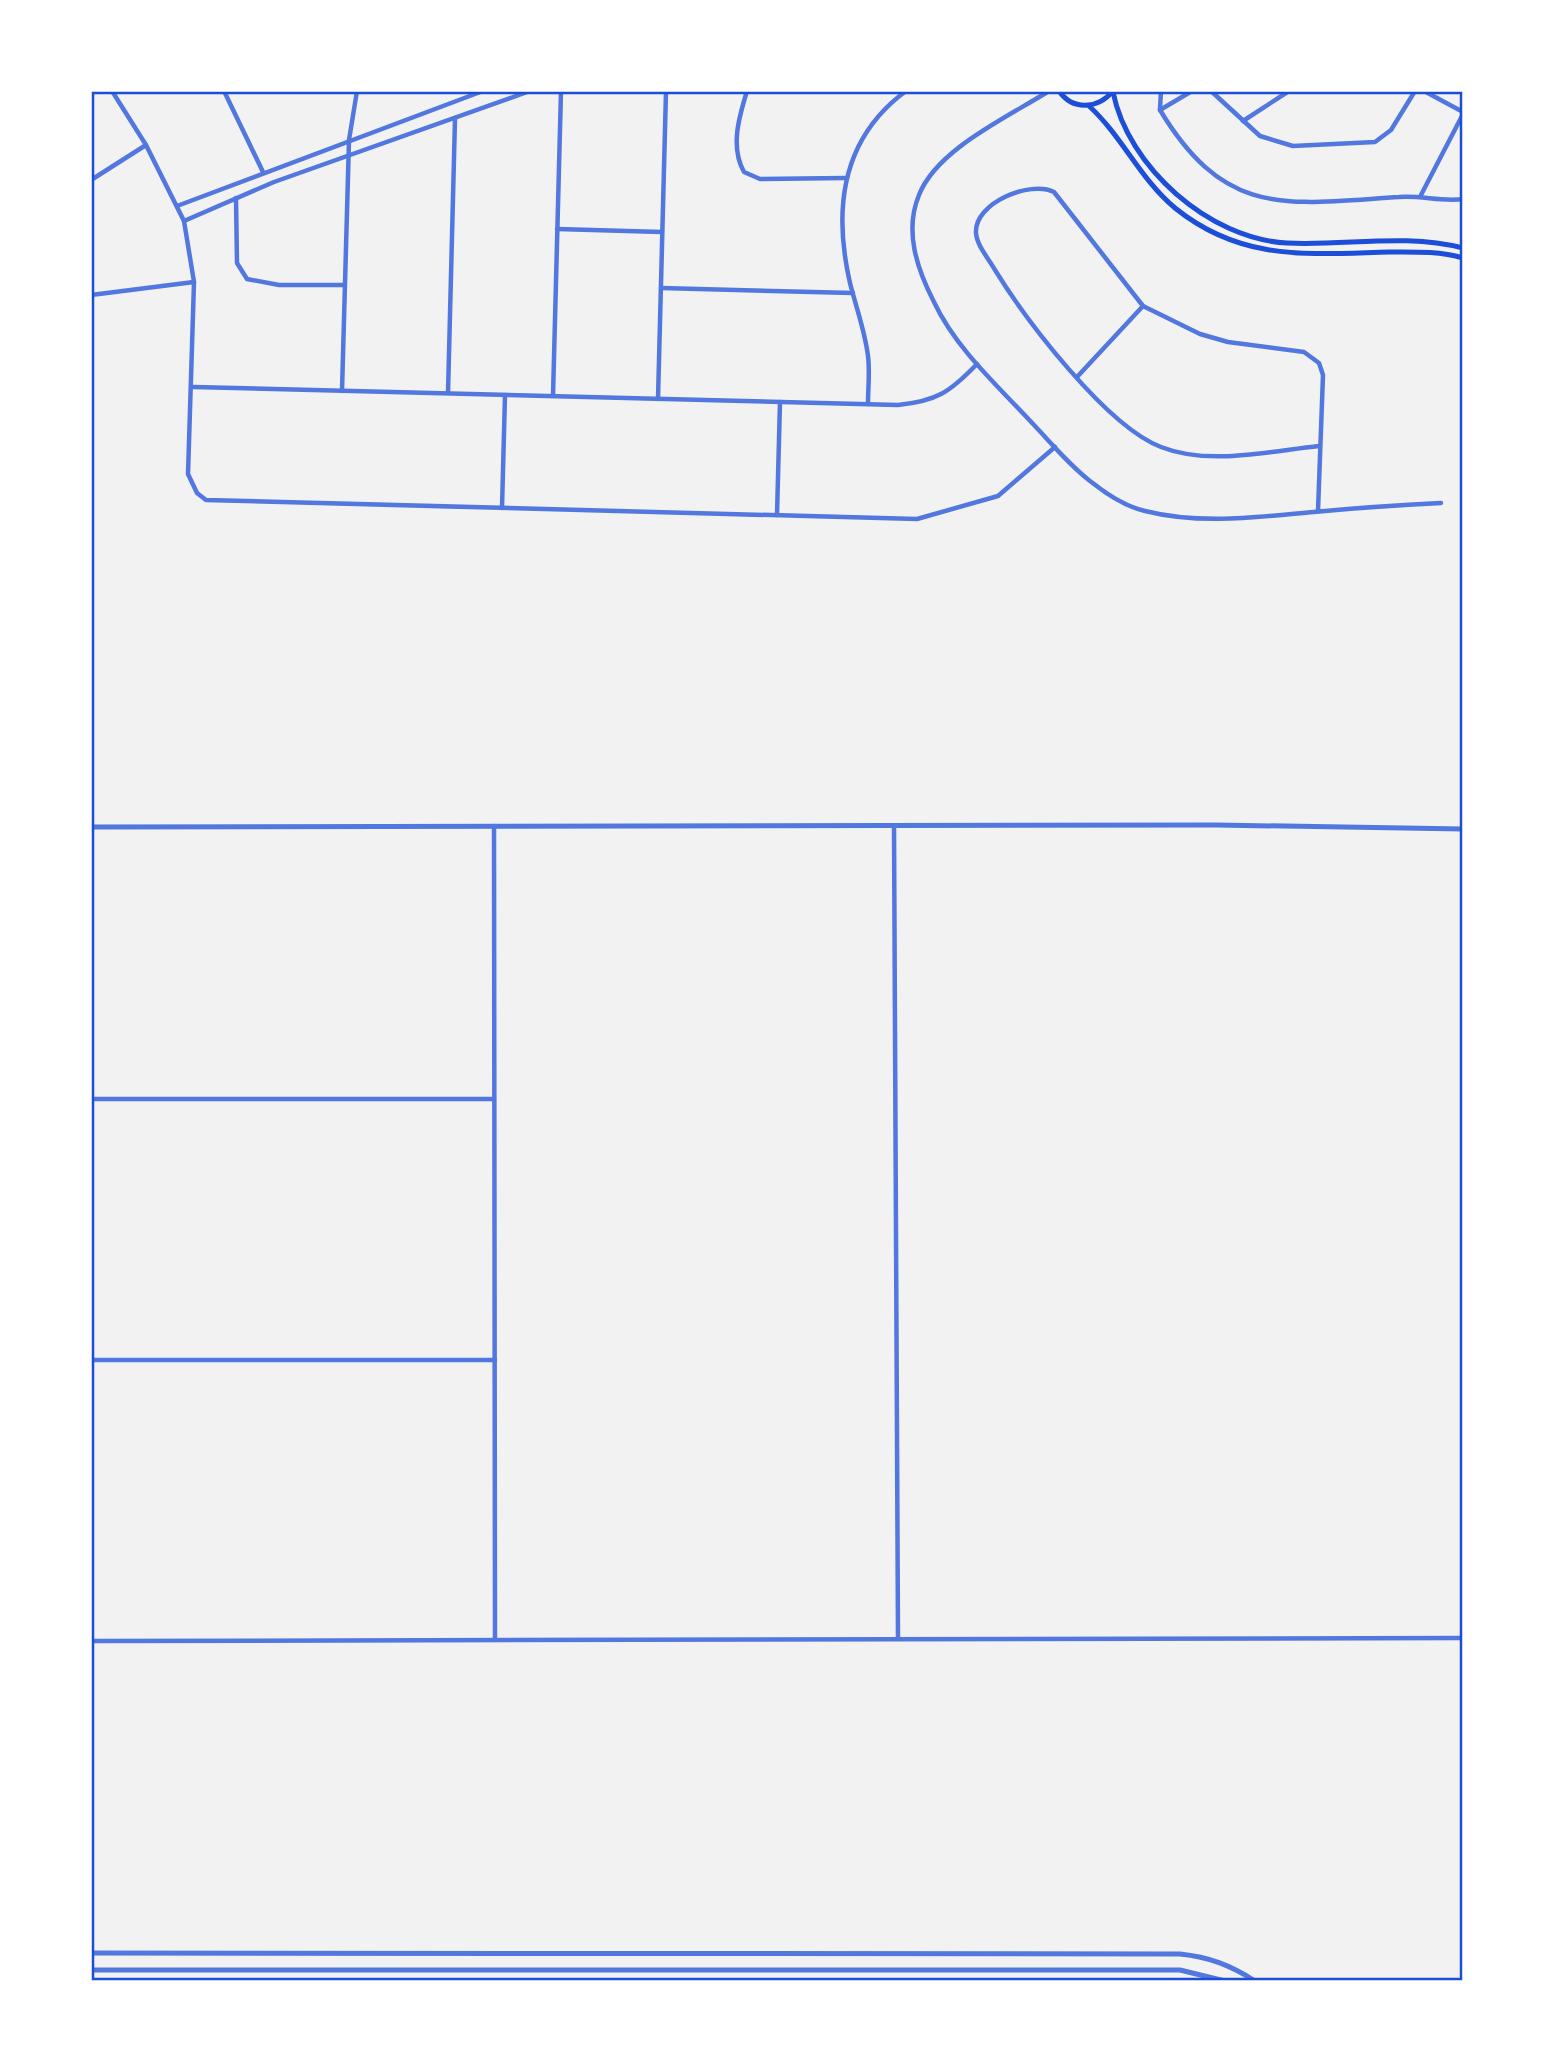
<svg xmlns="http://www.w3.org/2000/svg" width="1554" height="2072" font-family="Signika,sans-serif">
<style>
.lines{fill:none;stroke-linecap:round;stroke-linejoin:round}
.minor{stroke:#5277de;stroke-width:4.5}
.tertiary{stroke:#5277de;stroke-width:5}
.secondary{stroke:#1d4ed8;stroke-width:5}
.neatline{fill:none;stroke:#1d4ed8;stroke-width:2.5}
</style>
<rect width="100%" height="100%" fill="#f2f2f2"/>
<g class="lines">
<!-- minor -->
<g class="minor">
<polyline points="112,91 146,145 184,221 194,282 188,474 197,493 206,500 917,519 998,496 1055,447"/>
<polyline points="224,91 263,172"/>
<path d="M747,91C739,117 730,147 744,172L760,179L845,178"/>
<path d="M1049,91C1008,117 937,149 919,195C904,231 917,269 934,302C956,349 999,387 1034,425C1053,445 1072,468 1094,484C1108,495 1128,507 1145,511C1201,525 1258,517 1314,512C1356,508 1399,505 1441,503"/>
<polyline points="1211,91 1260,136 1293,146 1375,142 1391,130 1415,91"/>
<polyline points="1424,91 1463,112"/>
<polyline points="1160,109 1161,91"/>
<path d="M1160,110C1226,219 1286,204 1399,197C1420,195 1442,202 1463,199"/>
<polyline points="1160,110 1192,91"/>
<polyline points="1243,121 1289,91"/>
<polyline points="91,180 146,145"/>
<polyline points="1421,195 1463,114"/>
<polyline points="236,198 237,263 247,279 279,285 345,285"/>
<polyline points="177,206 483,91"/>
<polyline points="184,221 274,182 530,91"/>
<polyline points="557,229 662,232"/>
<polyline points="661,288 853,293"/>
<polyline points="91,295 194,282"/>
<polyline points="1077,377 1143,306"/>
<path d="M193,387L898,405C937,401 950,392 977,364"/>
<polyline points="342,391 349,140 357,91"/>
<polyline points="448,393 455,119"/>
<polyline points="553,396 561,91"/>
<polyline points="658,399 666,91"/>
<path d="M868,404C868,388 870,371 868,356C865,331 856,307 850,283C833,209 842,138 906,91"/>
<polyline points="502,508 505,395"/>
<path d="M1318,511L1323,375L1319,363L1304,352L1228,342L1200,334L1143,306L1054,192C1030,180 974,203 976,233C977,246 989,259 995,270C1026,320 1106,426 1161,447C1209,466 1270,451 1319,446"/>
<polyline points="777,515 780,402"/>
<polyline points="494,826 495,1640"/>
<polyline points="894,826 898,1639"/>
<polyline points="91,1099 494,1099"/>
<polyline points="91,1360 495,1360"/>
<polyline points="91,1641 1463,1638"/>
</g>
<!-- tertiary -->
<g class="tertiary">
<polyline points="91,827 1216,825 1463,829"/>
<path d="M91,1953L1180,1954C1209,1957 1230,1965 1255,1981"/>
<polyline points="91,1970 1180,1970 1225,1981"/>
</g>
<!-- secondary -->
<g class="secondary">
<path d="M1059,91C1073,111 1098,109 1113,91"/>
<path d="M1113,92C1128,167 1209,239 1287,243C1347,246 1404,233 1463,248"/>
<path d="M1089,106C1122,136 1140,179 1175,208C1242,262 1308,254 1389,252C1413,252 1439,251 1463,258"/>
</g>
</g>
<!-- border -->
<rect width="1554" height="2072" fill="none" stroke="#ffffff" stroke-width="186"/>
<rect x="93" y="93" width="1368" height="1886" class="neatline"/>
</svg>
